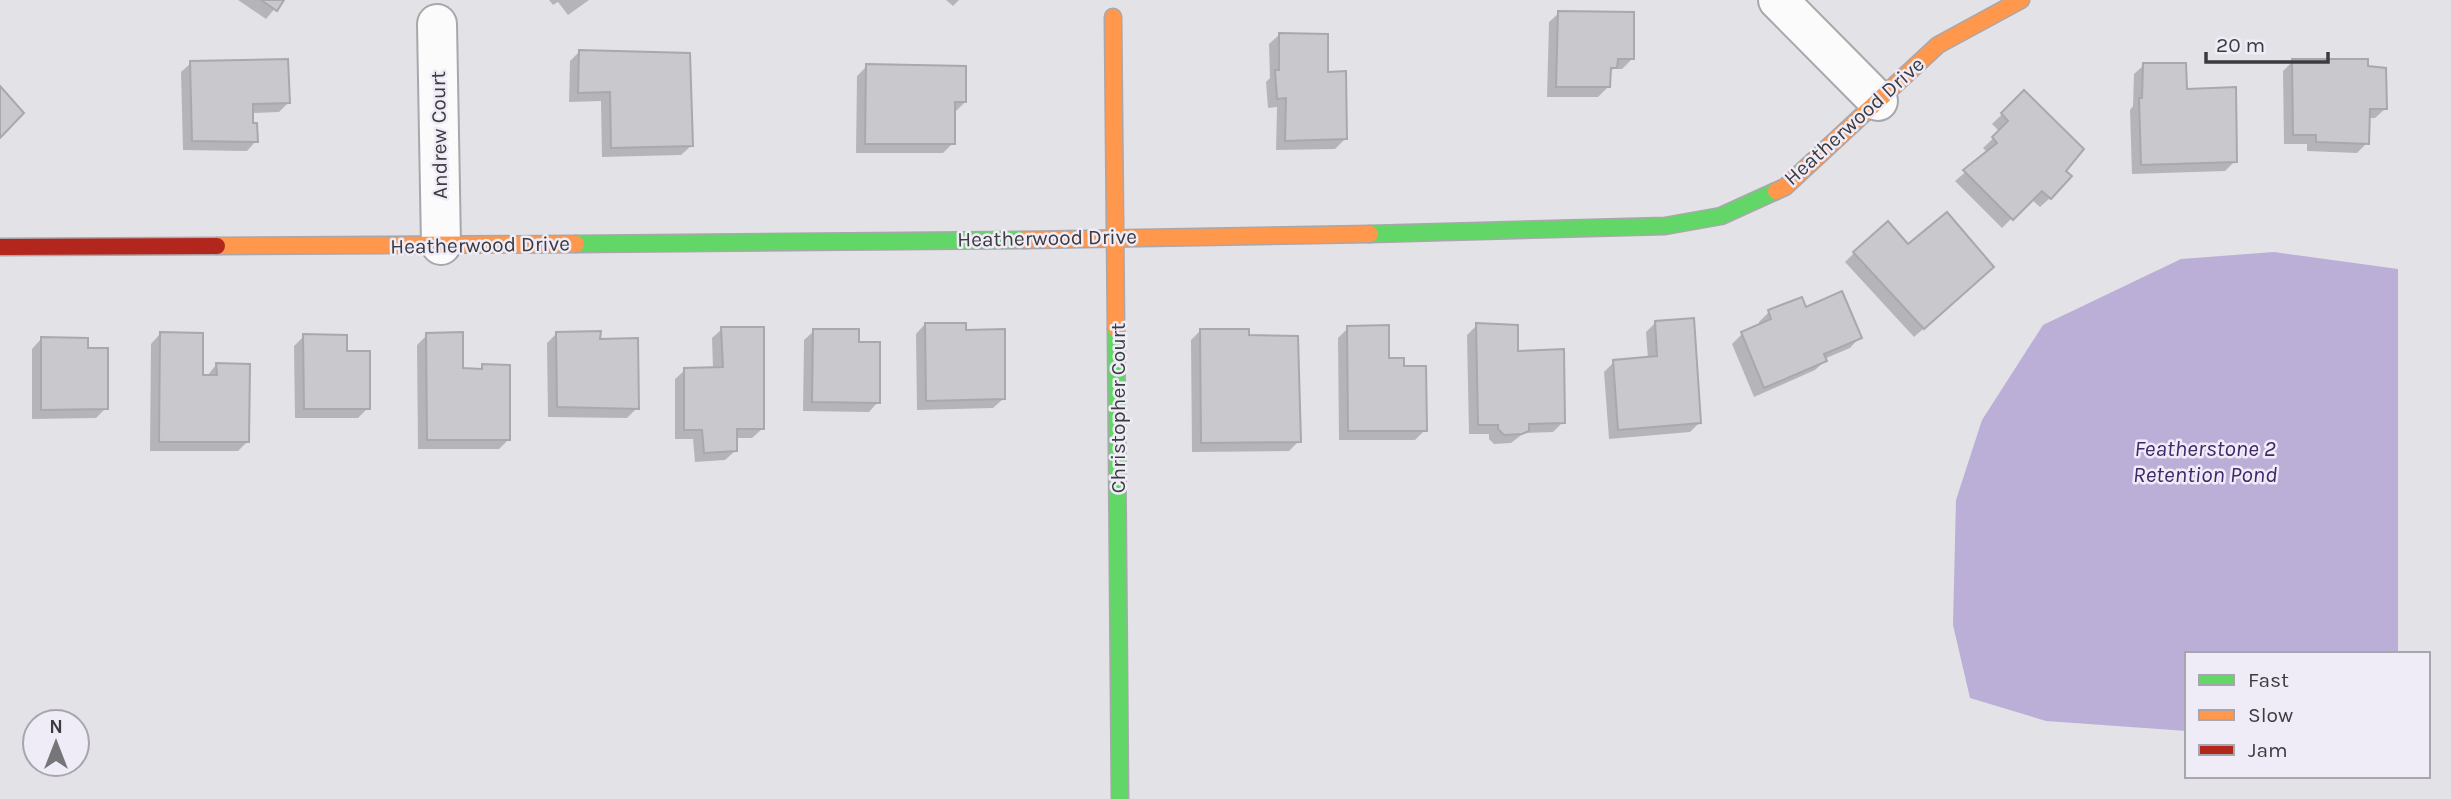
<svg xmlns="http://www.w3.org/2000/svg" width="2451" height="799" font-family="Karla,sans-serif">
<style>
.water{fill:#bbafd8}
.shadow{fill:#0003}
.building{fill:#c9c8cc;stroke:#a9a8ad;stroke-width:2}
.lines{fill:none;stroke-linecap:round;stroke-linejoin:round}
.street-casing{stroke:#a8a7ab;stroke-width:42}
.fast-casing{stroke:#a8a7ab;stroke-width:19}
.slow-casing{stroke:#a8a7ab;stroke-width:19}
.jam-casing{stroke:#a8a7ab;stroke-width:19}
.street{stroke:#fbfbfb;stroke-width:38}
.fast{stroke:#63d668;stroke-width:16}
.slow{stroke:#ff974d;stroke-width:16}
.jam{stroke:#b3261e;stroke-width:16}
.labels{text-anchor:middle;dominant-baseline:central;stroke-width:5;stroke-linejoin:round;paint-order:stroke}
.street-label{font-size:21px;fill:#3c3b3f;stroke:#efecf7}
.water-label{font-size:23px;font-style:italic;fill:#41276b;stroke:#efecf7}
</style>
<rect width="100%" height="100%" fill="#e3e2e7"/>
<!-- water -->
<polygon class="water" points="2274,252 2398,269 2398,654 2187,654 2187,731 2046,721 1970,698 1953,625 1956,500 1982,420 2043,325 2181,259"/>
<!-- shadow -->
<g class="shadow">
<polygon points="238,0 282,0 266,19"/>
<polygon points="549,0 589,0 568,15 558,2 553,5"/>
<polygon points="946,0 959,0 953,6"/>
<polygon points="1559,13 1632,59 1622,69 1613,69 1609,73 1608,87 1598,97 1547,97 1549,22"/>
<polygon points="1279,35 1326,74 1345,139 1335,149 1276,150 1277,107 1268,108 1266,82 1270,78 1269,44"/>
<polygon points="579,52 691,146 681,155 602,157 601,101 569,102 570,61"/>
<polygon points="2293,61 2367,68 2385,109 2375,118 2368,118 2367,143 2357,153 2307,151 2307,144 2284,144 2283,71"/>
<polygon points="191,63 289,102 279,112 251,113 251,125 256,141 247,151 183,150 181,72"/>
<polygon points="2144,65 2186,91 2235,161 2225,171 2132,174 2130,110 2133,106 2134,74"/>
<polygon points="867,66 965,102 955,112 953,143 943,153 856,153 857,76"/>
<polygon points="2024,93 2064,171 2050,198 2040,207 2031,199 2002,228 1955,181 1988,153 1983,148 2000,132 1992,124"/>
<polygon points="1854,253 1982,277 1914,337 1845,262"/>
<polygon points="1769,312 1859,338 1850,348 1824,359 1825,361 1815,370 1754,397 1732,344 1742,334 1760,325 1759,322"/>
<polygon points="1656,322 1699,423 1690,432 1609,439 1604,372 1614,362 1648,359 1646,332"/>
<polygon points="925,324 965,331 1003,399 993,408 917,410 916,334"/>
<polygon points="1477,325 1516,353 1563,422 1553,432 1524,433 1511,443 1494,444 1489,439 1489,434 1469,434 1467,335"/>
<polygon points="1348,328 1387,360 1402,368 1425,430 1415,440 1339,440 1338,338"/>
<polygon points="722,329 762,429 752,438 735,438 735,451 725,460 695,462 693,439 675,439 675,379 685,370 713,369 712,338"/>
<polygon points="814,331 857,344 878,402 869,412 803,411 804,340"/>
<polygon points="1200,331 1248,337 1299,441 1289,451 1192,452 1191,340"/>
<polygon points="557,333 598,341 637,408 627,418 548,417 547,343"/>
<polygon points="160,334 201,376 207,376 216,365 247,442 238,451 150,451 151,344"/>
<polygon points="427,335 462,370 478,371 483,366 509,439 499,449 418,449 417,345"/>
<polygon points="304,336 345,352 368,408 358,418 295,418 294,346"/>
<polygon points="41,339 86,350 106,408 96,418 32,419 32,349"/>
</g>
<!-- building -->
<g class="building">
<polygon points="261,0 284,0 277,11"/>
<polygon points="1558,11 1634,12 1634,59 1618,59 1617,68 1611,68 1610,87 1556,87"/>
<polygon points="1279,33 1328,34 1328,72 1346,71 1347,139 1285,141 1286,98 1277,99 1275,70 1279,70"/>
<polygon points="579,50 690,53 693,146 611,148 610,92 578,93"/>
<polygon points="288,59 290,103 253,104 253,123 257,123 258,142 192,141 190,61"/>
<polygon points="2292,59 2368,59 2368,66 2386,68 2387,109 2370,109 2369,144 2316,142 2316,135 2293,135"/>
<polygon points="2143,63 2186,63 2187,89 2236,87 2237,162 2141,165 2139,98 2142,98"/>
<polygon points="866,64 966,66 966,102 955,102 955,144 865,144"/>
<polygon points="0,86 24,113 0,138"/>
<polygon points="2024,90 2084,149 2066,171 2072,176 2051,199 2042,191 2013,220 1963,170 1997,143 1992,137 2008,121 2001,113"/>
<polygon points="1947,212 1994,267 1924,329 1853,252 1888,221 1908,244"/>
<polygon points="1842,291 1862,338 1824,354 1827,361 1764,388 1741,332 1771,319 1768,310 1802,297 1806,307"/>
<polygon points="1694,318 1701,423 1618,430 1613,360 1657,356 1655,321"/>
<polygon points="925,323 966,323 966,330 1005,329 1005,399 926,401"/>
<polygon points="1476,323 1518,325 1518,351 1564,349 1565,423 1529,424 1529,431 1522,434 1504,435 1498,429 1498,425 1478,425"/>
<polygon points="1389,325 1389,358 1404,358 1404,366 1426,366 1427,431 1348,431 1347,326"/>
<polygon points="721,327 764,327 764,429 737,429 737,451 704,453 702,430 684,430 684,368 723,367"/>
<polygon points="813,329 859,329 859,342 880,342 880,403 812,402"/>
<polygon points="1200,329 1249,329 1249,335 1298,336 1301,442 1201,443"/>
<polygon points="601,331 600,339 638,338 639,409 557,407 556,332"/>
<polygon points="160,332 203,333 203,375 217,375 216,363 250,364 249,442 159,442"/>
<polygon points="463,332 463,368 482,369 482,364 510,365 510,440 427,440 426,333"/>
<polygon points="303,334 347,335 347,351 370,351 370,409 304,409"/>
<polygon points="41,337 88,338 88,348 108,348 108,409 41,410"/>
</g>
<g class="lines">
<!-- street casing -->
<g class="street-casing">
<g id="street">
<polyline points="1778,0 1878,101"/>
<polyline points="437,24 441,245"/>
</g>
</g>
<!-- fast casing -->
<g class="fast-casing">
<g id="fast">
<polyline points="1370,234 1665,226 1721,216 1776,191"/>
<polyline points="576,244 1024,240"/>
<polyline points="1116,329 1120,799"/>
</g>
</g>
<!-- slow casing -->
<g class="slow-casing">
<g id="slow">
<polyline points="1113,17 1116,329"/>
<polyline points="1776,191 1785,187 1938,45 2021,0"/>
<polyline points="1024,240 1370,234"/>
<polyline points="217,246 576,244"/>
</g>
</g>
<!-- jam casing -->
<g class="jam-casing">
<polyline id="jam" points="0,247 217,246"/>
</g>
<!-- street -->
<use href="#street" class="street"/>
<!-- fast -->
<use href="#fast" class="fast"/>
<!-- slow -->
<use href="#slow" class="slow"/>
<!-- jam -->
<use href="#jam" class="jam"/>
</g>
<g class="labels">
<!-- street labels -->
<g class="street-label">
<text transform="translate(1854 121) rotate(-42)">Heatherwood Drive</text>
<text transform="translate(439 135) rotate(-91)">Andrew Court</text>
<text transform="translate(1047 238) rotate(-1)">Heatherwood Drive</text>
<text transform="translate(480 245) rotate(-1)">Heatherwood Drive</text>
<text transform="translate(1118 408) rotate(-90)">Christopher Court</text>
</g>
<!-- water labels -->
<g class="water-label">
<text x="2205" y="448">Featherstone 2<tspan x="2205" dy="26">Retention Pond</tspan></text>
</g>
</g>
<!-- legend -->
<rect x="2185" y="652" width="245" height="126" fill="#efecf7" stroke="#a7a5ad" stroke-width="2"/>
<rect x="2199" y="675" width="35" height="10" fill="#63d668" stroke="#a7a5ad" stroke-width="2"/>
<text x="2248" y="687" font-size="21" fill="#3c3b3f">Fast</text>
<rect x="2199" y="710" width="35" height="10" fill="#ff974d" stroke="#a7a5ad" stroke-width="2"/>
<text x="2248" y="722" font-size="21" fill="#3c3b3f">Slow</text>
<rect x="2199" y="745" width="35" height="10" fill="#b3261e" stroke="#a7a5ad" stroke-width="2"/>
<text x="2248" y="757" font-size="21" fill="#3c3b3f">Jam</text>
<!-- north arrow -->
<g transform="translate(56 743)"><circle r="33" fill="#efecf7" stroke="#a7a5ad" stroke-width="2"/>
<path d="M0-5L12 26L0 18L-12 26Z" fill="#76757a"/>
<text y="-10" font-size="19" font-weight="bold" text-anchor="middle" fill="#3c3b3f">N</text>
</g>
<!-- scale -->
<path d="M2206 52v10h122v-10" fill="none" stroke="#3c3b3f" stroke-width="3.5"/>
<text x="2216" y="52" font-size="21" fill="#3c3b3f" stroke="#efecf7" stroke-width="5" paint-order="stroke">20 m</text>
</svg>
